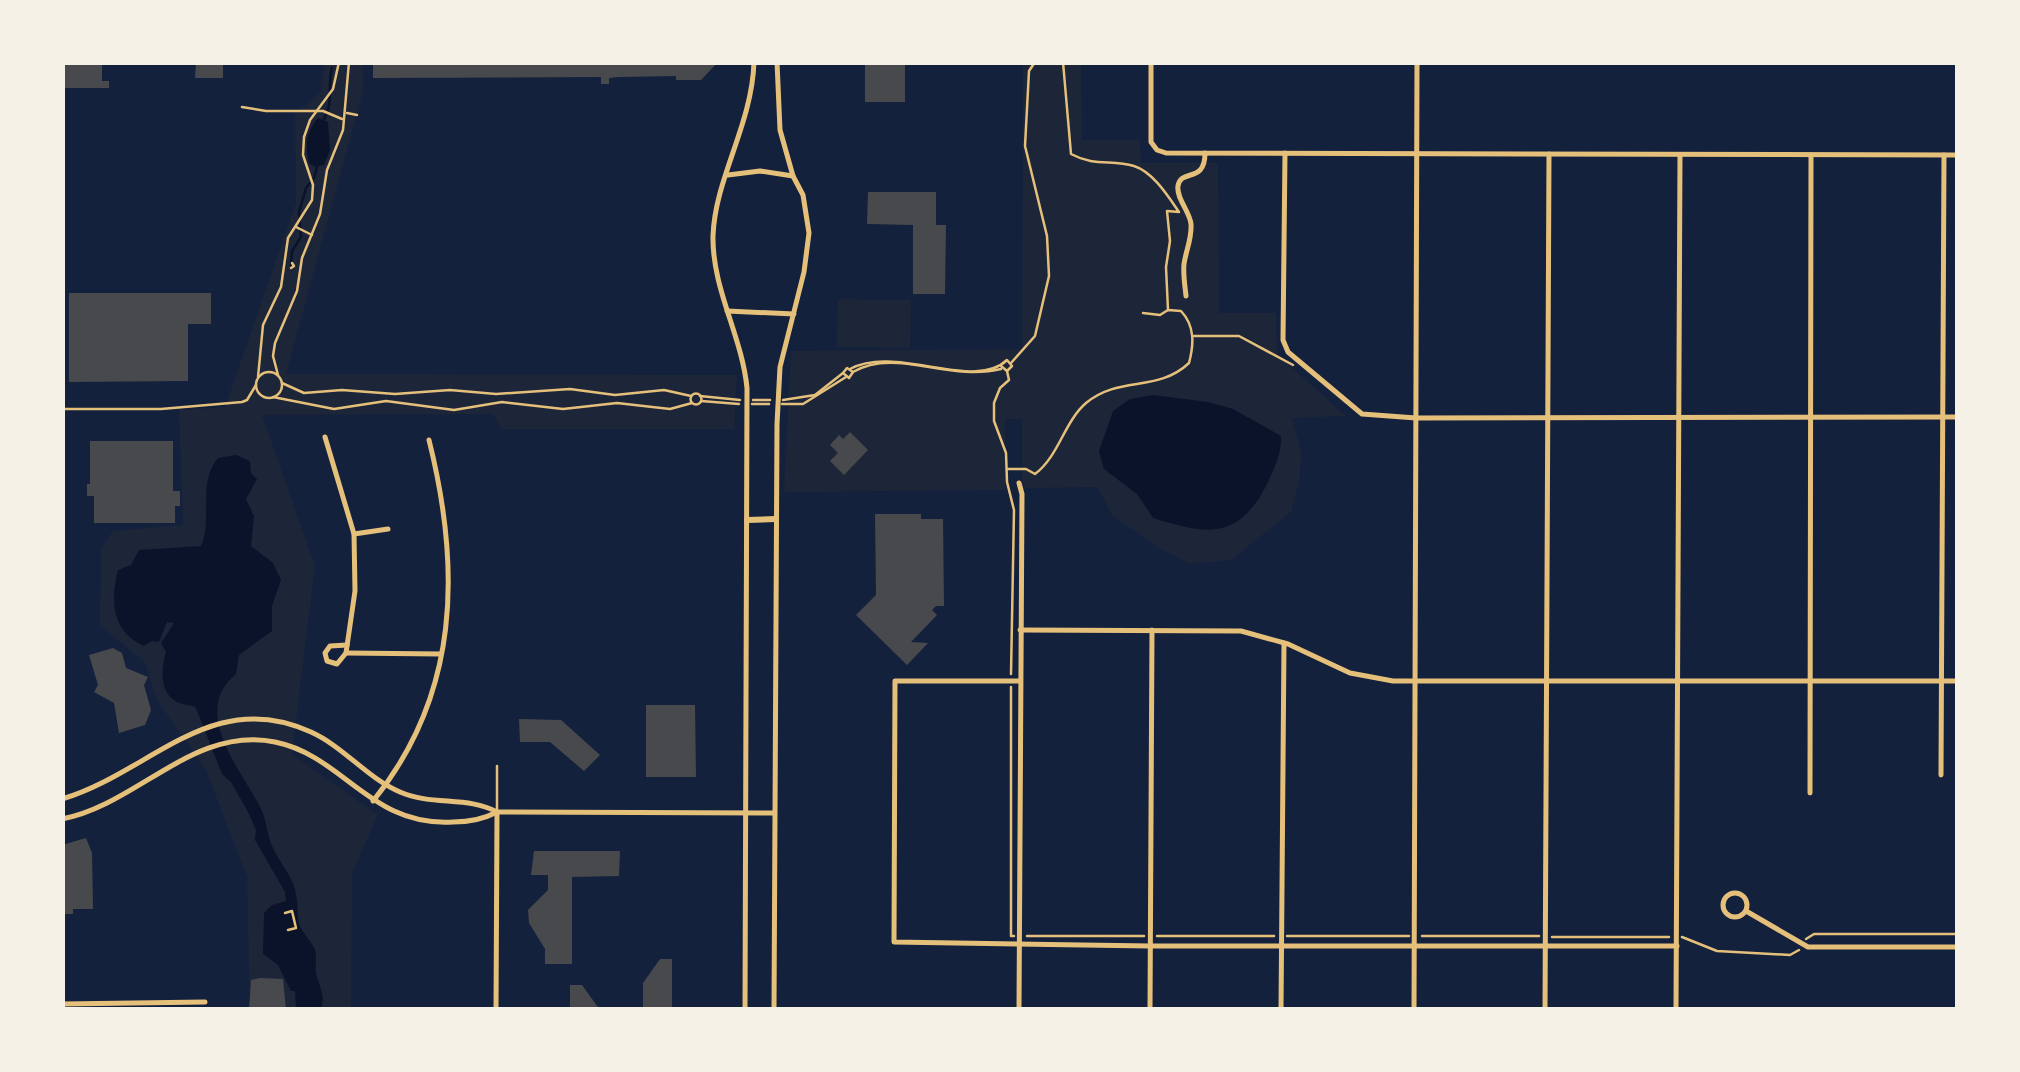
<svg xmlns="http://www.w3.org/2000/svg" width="2020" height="1072" font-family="Manrope,sans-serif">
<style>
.green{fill:#1d2539}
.water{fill:#0b132b}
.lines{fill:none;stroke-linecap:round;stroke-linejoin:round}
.stream{stroke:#0b132b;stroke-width:2.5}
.building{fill:#48494c}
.path{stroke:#e5c07b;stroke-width:2.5}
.service{stroke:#e5c07b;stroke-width:2.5}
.minor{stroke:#e5c07b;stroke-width:5}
.tertiary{stroke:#e5c07b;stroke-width:5}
.secondary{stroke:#e5c07b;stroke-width:6}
</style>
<rect width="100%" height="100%" fill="#14213d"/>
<!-- green -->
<g class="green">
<polygon points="324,63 363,63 363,91 286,374 737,375 734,429 501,429 493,414 262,415 315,566 292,754 378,815 352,873 351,1009 250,1009 247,877 206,770 157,700 145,662 100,626 101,548 113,531 183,525 179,410 225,407 296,203 295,114 321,92"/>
<polygon points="1023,63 1081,63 1082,140 1140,140 1141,163 1218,163 1219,313 1276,313 1277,354 1346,416 1292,418 1302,455 1299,482 1291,512 1231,560 1190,564 1161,549 1113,516 1097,487 1022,488 1022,419 1005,419 1005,490 784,492 791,351 1022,349"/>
<polygon points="838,299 911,300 910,348 837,347"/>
</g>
<!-- water -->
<g class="water">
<path d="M318,118L328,122L330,150L324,165L315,167L309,163C305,145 306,132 318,118Z"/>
<path d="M1153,395L1208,402L1233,409L1281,436C1282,454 1273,472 1265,488C1236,541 1205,534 1153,518L1137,494L1104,469L1099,451L1113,411L1130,399Z"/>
<path d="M236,455L250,461L251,473L257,479L246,499L254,516L251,546L273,563L281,580L272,606V631L239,655L236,674C188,713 245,774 262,811C267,823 267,836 273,848C279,862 294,878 296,894C298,903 297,914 299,924C302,933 312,941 315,950C317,958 315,965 316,973C319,987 326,995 321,1009H296L295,991H291L278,965L263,954L264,913L272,905L286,901L285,892L255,840L256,830L248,812L231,782L222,774L196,708C192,705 187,705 182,704C158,697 161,668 166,652L161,643L174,623L167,622L159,642L152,641L144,646C112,631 110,602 118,570L131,565L139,550L201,546C213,519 197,482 218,458Z"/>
</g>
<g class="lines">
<!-- stream -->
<g class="stream">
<path d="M324,119C334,103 327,86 332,68"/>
<polyline points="291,266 292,251 301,237 299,212 306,188 314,178 317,167"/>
</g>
</g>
<!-- building -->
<g class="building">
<polygon points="62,62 102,62 102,81 109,81 109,88 62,88"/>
<polygon points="196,62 223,62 223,78 195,78"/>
<polygon points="373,62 718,62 701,80 676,80 676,76 619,77 609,78 609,84 601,84 601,77 373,78"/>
<rect x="865" y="62" width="40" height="40"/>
<polygon points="868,192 936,192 936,225 946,225 945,294 913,294 913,225 867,224"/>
<polygon points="69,293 211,293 211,324 188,324 188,381 69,382"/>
<polygon points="850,432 868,450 844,475 830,461 838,453 830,445 839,435 843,439"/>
<polygon points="90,441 173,441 173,491 180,491 180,506 175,506 175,523 94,523 94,496 87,496 87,484 90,484"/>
<polygon points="875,514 921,514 921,519 943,519 944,606 936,606 932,610 937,615 911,642 928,643 907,665 856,615 876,595"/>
<polygon points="113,648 122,653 126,668 148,677 144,685 151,710 145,725 119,733 114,703 94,692 98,685 89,655"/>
<polygon points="646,705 695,705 696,777 646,777"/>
<polygon points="519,719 561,720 600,755 584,771 550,742 520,742"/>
<polygon points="86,838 92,853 93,909 73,909 73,914 62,914 62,845"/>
<polygon points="534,851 620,851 619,876 572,877 572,964 545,964 545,949 529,923 528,910 548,890 548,875 531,875"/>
<polygon points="660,959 672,959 672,1010 643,1010 643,983"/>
<polygon points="260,978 283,979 286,1010 249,1010 251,980"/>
<polygon points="570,985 582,985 600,1010 570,1010"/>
</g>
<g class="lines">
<!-- path -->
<g class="path">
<path d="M1063,62L1071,154C1095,167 1112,159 1134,166C1153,172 1168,196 1179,212L1167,211L1170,241L1166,267L1168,310"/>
<polyline points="242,107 266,111 323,111 342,119"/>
<polyline points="347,113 357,115"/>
<polyline points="296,227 312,235"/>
<polyline points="291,268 294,266 292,263"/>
<polyline points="1194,336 1239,336 1293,365"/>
<polyline points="1011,363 1035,336 1049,276 1047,236 1025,146 1029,71 1035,62"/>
<polygon points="847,368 853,372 849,378 843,373"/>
<path d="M850,369C896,344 974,392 1007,360L1012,366L1007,371L1001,366"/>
<polyline points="1007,371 1009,380 1000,388 994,403 994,421 1006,453 1007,482 1014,510 1011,674"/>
<path d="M853,372C896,347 948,382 1001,369"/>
<circle cx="269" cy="385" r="13"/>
<polyline points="278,375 273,356 275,343 297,291 302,258 320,214 327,170 343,130 349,62"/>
<polyline points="258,377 263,325 281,287 288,238 312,200 313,185 303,155 304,137 310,120 333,89 339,62"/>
<polyline points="282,383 304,393 342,390 395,394 450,390 496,394 570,389 615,395 664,390 691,396"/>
<circle cx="696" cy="399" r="5.5"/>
<polyline points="700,396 740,400"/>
<polyline points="273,397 334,409 386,401 454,410 502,402 563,409 617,403 670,409 692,403"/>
<polyline points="753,400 770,400"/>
<polyline points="783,400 815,395 843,373"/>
<polyline points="701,401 739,404"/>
<polyline points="752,404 769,404"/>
<polyline points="782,404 803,404 846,377"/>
<polyline points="62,409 161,409 242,402 247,400 256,385"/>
<path d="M1007,469H1026L1035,474C1059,456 1064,422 1086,403C1120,375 1157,393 1189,363C1194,344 1195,326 1181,311L1168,310L1160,315L1143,313"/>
<polyline points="1011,687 1011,936 1014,936"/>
<polyline points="285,913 292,911 296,928 288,930"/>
<polyline points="1027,936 1144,936"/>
<polyline points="1157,936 1274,936"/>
<polyline points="1287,936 1409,936"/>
<polyline points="1422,936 1539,936"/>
<polyline points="1552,937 1669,937"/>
<polyline points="1682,937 1717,951 1790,955 1799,950"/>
<polyline points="1806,939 1814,934 1958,934"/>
</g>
<!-- service -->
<polyline class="service" points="497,809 497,766"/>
<!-- minor -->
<g class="minor">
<polyline points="1151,62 1151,142 1157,150 1166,153 1958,155"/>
<polyline points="1285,153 1283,340 1288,352 1362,414 1416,418 1958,417"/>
<polyline points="728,175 760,171 793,176"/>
<path d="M1186,296C1185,286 1183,275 1184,264C1186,250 1192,239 1191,224C1190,212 1176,198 1178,186C1181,168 1205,184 1205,153"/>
<polyline points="727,311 794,314"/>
<polyline points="325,437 354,534 355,591 346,653"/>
<polyline points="354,534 388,529"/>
<polyline points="1020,630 1241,631 1288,644 1350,673 1393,681 1958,681"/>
<polyline points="346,653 441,654"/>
<polyline points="346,653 337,664 327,661 325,653 330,646 347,645"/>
<polyline points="1020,681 895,681 894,942 1150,946 1677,946"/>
<polyline points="1941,775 1944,155"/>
<polyline points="1810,793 1811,155"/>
<path d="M373,801C460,694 461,568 429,440"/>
<circle cx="1735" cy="905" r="12"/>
<polyline points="1746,911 1808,947 1958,947"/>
<polyline points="62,1004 205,1002"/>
<polyline points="496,1010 497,813"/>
<polyline points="1019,1010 1022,494 1019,483"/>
<polyline points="1150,1010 1152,630"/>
<polyline points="1281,1010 1284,643"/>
<polyline points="1414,1010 1417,62"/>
<polyline points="1545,1010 1549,154"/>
<polyline points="1676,1010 1680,155"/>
</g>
<!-- tertiary -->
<g class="tertiary">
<path d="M62,799C150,773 211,686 311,732C344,747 367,778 400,792C432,806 468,796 497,812"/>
<path d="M62,819C137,805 194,725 275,742C344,756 370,827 453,822C469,822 482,820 497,812L774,813"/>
<path d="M745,1010L747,388C742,336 712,289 713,236C715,178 752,125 754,62"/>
<polyline points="774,1010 777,424 780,367 804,272 809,233 803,195 793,176 780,130 777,62"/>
</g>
<!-- secondary -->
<polyline class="secondary" points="747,520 775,519"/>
</g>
<!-- border -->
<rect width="2020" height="1072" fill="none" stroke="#f6f1e7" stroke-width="130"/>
</svg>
